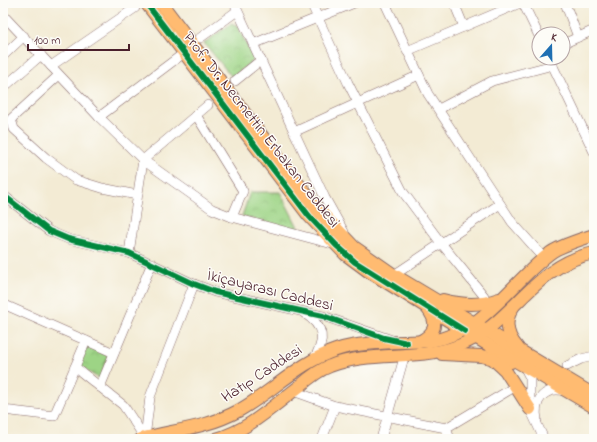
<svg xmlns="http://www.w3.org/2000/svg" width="597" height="442" font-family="'Indie Flower',sans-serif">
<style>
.park{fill:url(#park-crowns);stroke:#747a58}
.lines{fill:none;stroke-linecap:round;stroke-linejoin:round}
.minor-casing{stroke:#856666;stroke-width:10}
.major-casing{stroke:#856666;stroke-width:14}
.minor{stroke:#fff;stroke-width:9}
.major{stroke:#ffbb71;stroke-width:12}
.cycleway-casing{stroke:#fdfcf7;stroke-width:8}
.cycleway{stroke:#00873e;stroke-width:6}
.labels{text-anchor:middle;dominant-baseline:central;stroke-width:3;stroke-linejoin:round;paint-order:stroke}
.street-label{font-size:16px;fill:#4a1f2b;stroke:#fdfcf7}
</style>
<defs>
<pattern id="park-crowns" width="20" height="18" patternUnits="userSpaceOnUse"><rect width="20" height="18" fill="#9dd485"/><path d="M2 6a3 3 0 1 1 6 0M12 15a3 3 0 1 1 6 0" fill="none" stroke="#89b673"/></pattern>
</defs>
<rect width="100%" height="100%" fill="#fdfcf7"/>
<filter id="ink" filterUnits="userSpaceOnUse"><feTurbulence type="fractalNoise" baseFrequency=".025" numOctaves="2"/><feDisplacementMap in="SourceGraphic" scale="8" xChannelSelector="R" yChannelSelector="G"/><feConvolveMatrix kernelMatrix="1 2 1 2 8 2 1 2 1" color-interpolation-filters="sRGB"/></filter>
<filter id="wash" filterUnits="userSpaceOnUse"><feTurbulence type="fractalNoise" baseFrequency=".012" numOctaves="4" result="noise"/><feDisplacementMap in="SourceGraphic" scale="16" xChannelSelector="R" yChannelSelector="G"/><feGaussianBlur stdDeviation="0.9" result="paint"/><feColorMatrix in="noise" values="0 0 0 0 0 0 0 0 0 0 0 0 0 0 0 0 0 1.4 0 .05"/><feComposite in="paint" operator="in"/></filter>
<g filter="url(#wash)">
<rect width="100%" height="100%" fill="#f3ebd4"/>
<!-- park -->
<g class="park">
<polygon points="231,24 238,27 254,60 232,77 204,43"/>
<polygon points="250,192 280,192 301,233 242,216"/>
<polygon points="87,346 108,355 100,379 82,368 79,364"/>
</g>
</g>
<g filter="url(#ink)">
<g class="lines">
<!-- minor casing -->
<g class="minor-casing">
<g id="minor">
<polyline points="234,3 325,198 344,232"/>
<polyline points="311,3 348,83 403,192 441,243 484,296"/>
<polyline points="385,3 428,94 512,222 544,258"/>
<polyline points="454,3 464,27"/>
<polyline points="523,3 539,36"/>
<polyline points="565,3 578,37"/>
<polyline points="3,15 99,117 143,160 212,209 232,217 336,245"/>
<polyline points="200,38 237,11"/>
<polyline points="253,44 354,3"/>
<polyline points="563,44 594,30"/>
<polyline points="407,51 520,3"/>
<polyline points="3,56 24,36"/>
<polyline points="549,58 594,152"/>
<polyline points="51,66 135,8"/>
<polyline points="59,75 11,119 14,129 46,158 76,180 102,188 137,195"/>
<polyline points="235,81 261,60"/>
<polyline points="3,88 41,55"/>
<polyline points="439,109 492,81 553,65"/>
<polyline points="196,115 243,191 232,217"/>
<polyline points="99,117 184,53"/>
<polyline points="294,132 419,75"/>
<polyline points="3,195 49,231 68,239 129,253 194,284 215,292 323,316 392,340"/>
<polyline points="129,253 143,160 208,105"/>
<polyline points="394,275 500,204"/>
<polyline points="3,304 114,353"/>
<path d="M304,313C325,327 326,340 313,360"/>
<polyline points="524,366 530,378 530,409 544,439"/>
<polyline points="567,366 581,359 594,356"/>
<polyline points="75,367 100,387 152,263"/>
<polyline points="100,387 123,405 145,438"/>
<polyline points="293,391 335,406 446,428 516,386"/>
<polyline points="3,410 54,416 86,341"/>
<path d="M537,420C533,400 545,386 565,391"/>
<polyline points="446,428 450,439"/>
<polyline points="145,438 150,397 194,284"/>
<polyline points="322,439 335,406"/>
<polyline points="381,439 405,354"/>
</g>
</g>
<!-- major casing -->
<g class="major-casing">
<g id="major">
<polyline points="146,3 309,216 345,254 368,271 475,337 594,407"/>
<polyline points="161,3 316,207 354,247 394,275 594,395"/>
<path d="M443,300C463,305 480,306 499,299"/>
<path d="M513,307C504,321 507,336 518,348"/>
<path d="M419,342C436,333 439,323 427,308"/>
<polyline points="442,354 481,356 511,362"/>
<polyline points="493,359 505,370 530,409"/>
<path d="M141,439C174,430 207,428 238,411C271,393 299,362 336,350C363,341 400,343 430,341C483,333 509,285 549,254C558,246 582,239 594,235"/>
<path d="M216,439C249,430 273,406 300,386C309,378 319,370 330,366C373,349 425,363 467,342C514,319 537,264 594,253"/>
</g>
</g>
<!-- minor -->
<use href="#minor" class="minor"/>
<!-- major -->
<use href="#major" class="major"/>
<!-- cycleway casing -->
<g class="cycleway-casing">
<g id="cycleway">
<polyline points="146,3 309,216 336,245 355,262 465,331"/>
<polyline points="3,195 49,231 68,239 129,253 194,284 215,292 323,316 384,338 407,343"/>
</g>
</g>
<!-- cycleway -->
<use href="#cycleway" class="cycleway"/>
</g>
</g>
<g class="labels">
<!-- street labels -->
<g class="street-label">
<text transform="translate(261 130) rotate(52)">Prof. Dr. Necmettin Erbakan Caddesi</text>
<text transform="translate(270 291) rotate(14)">İkiçayarası Caddesi</text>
<text transform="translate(262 374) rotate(-33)">Hatıp Caddesi</text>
</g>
</g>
<!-- margin -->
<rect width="597" height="442" fill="none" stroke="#fdfcf7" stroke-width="16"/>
<!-- north arrow -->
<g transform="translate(551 46) rotate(20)"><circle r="19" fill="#fdfcf7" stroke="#b5a4a5"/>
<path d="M0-3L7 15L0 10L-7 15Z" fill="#1f6fb2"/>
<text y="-6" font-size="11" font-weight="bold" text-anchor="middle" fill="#4a1f2b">K</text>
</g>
<!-- scale -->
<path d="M28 44v6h101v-6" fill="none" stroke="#4a1f2b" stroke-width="2"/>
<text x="34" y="44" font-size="12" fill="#4a1f2b" stroke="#fdfcf7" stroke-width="3" paint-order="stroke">100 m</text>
</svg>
